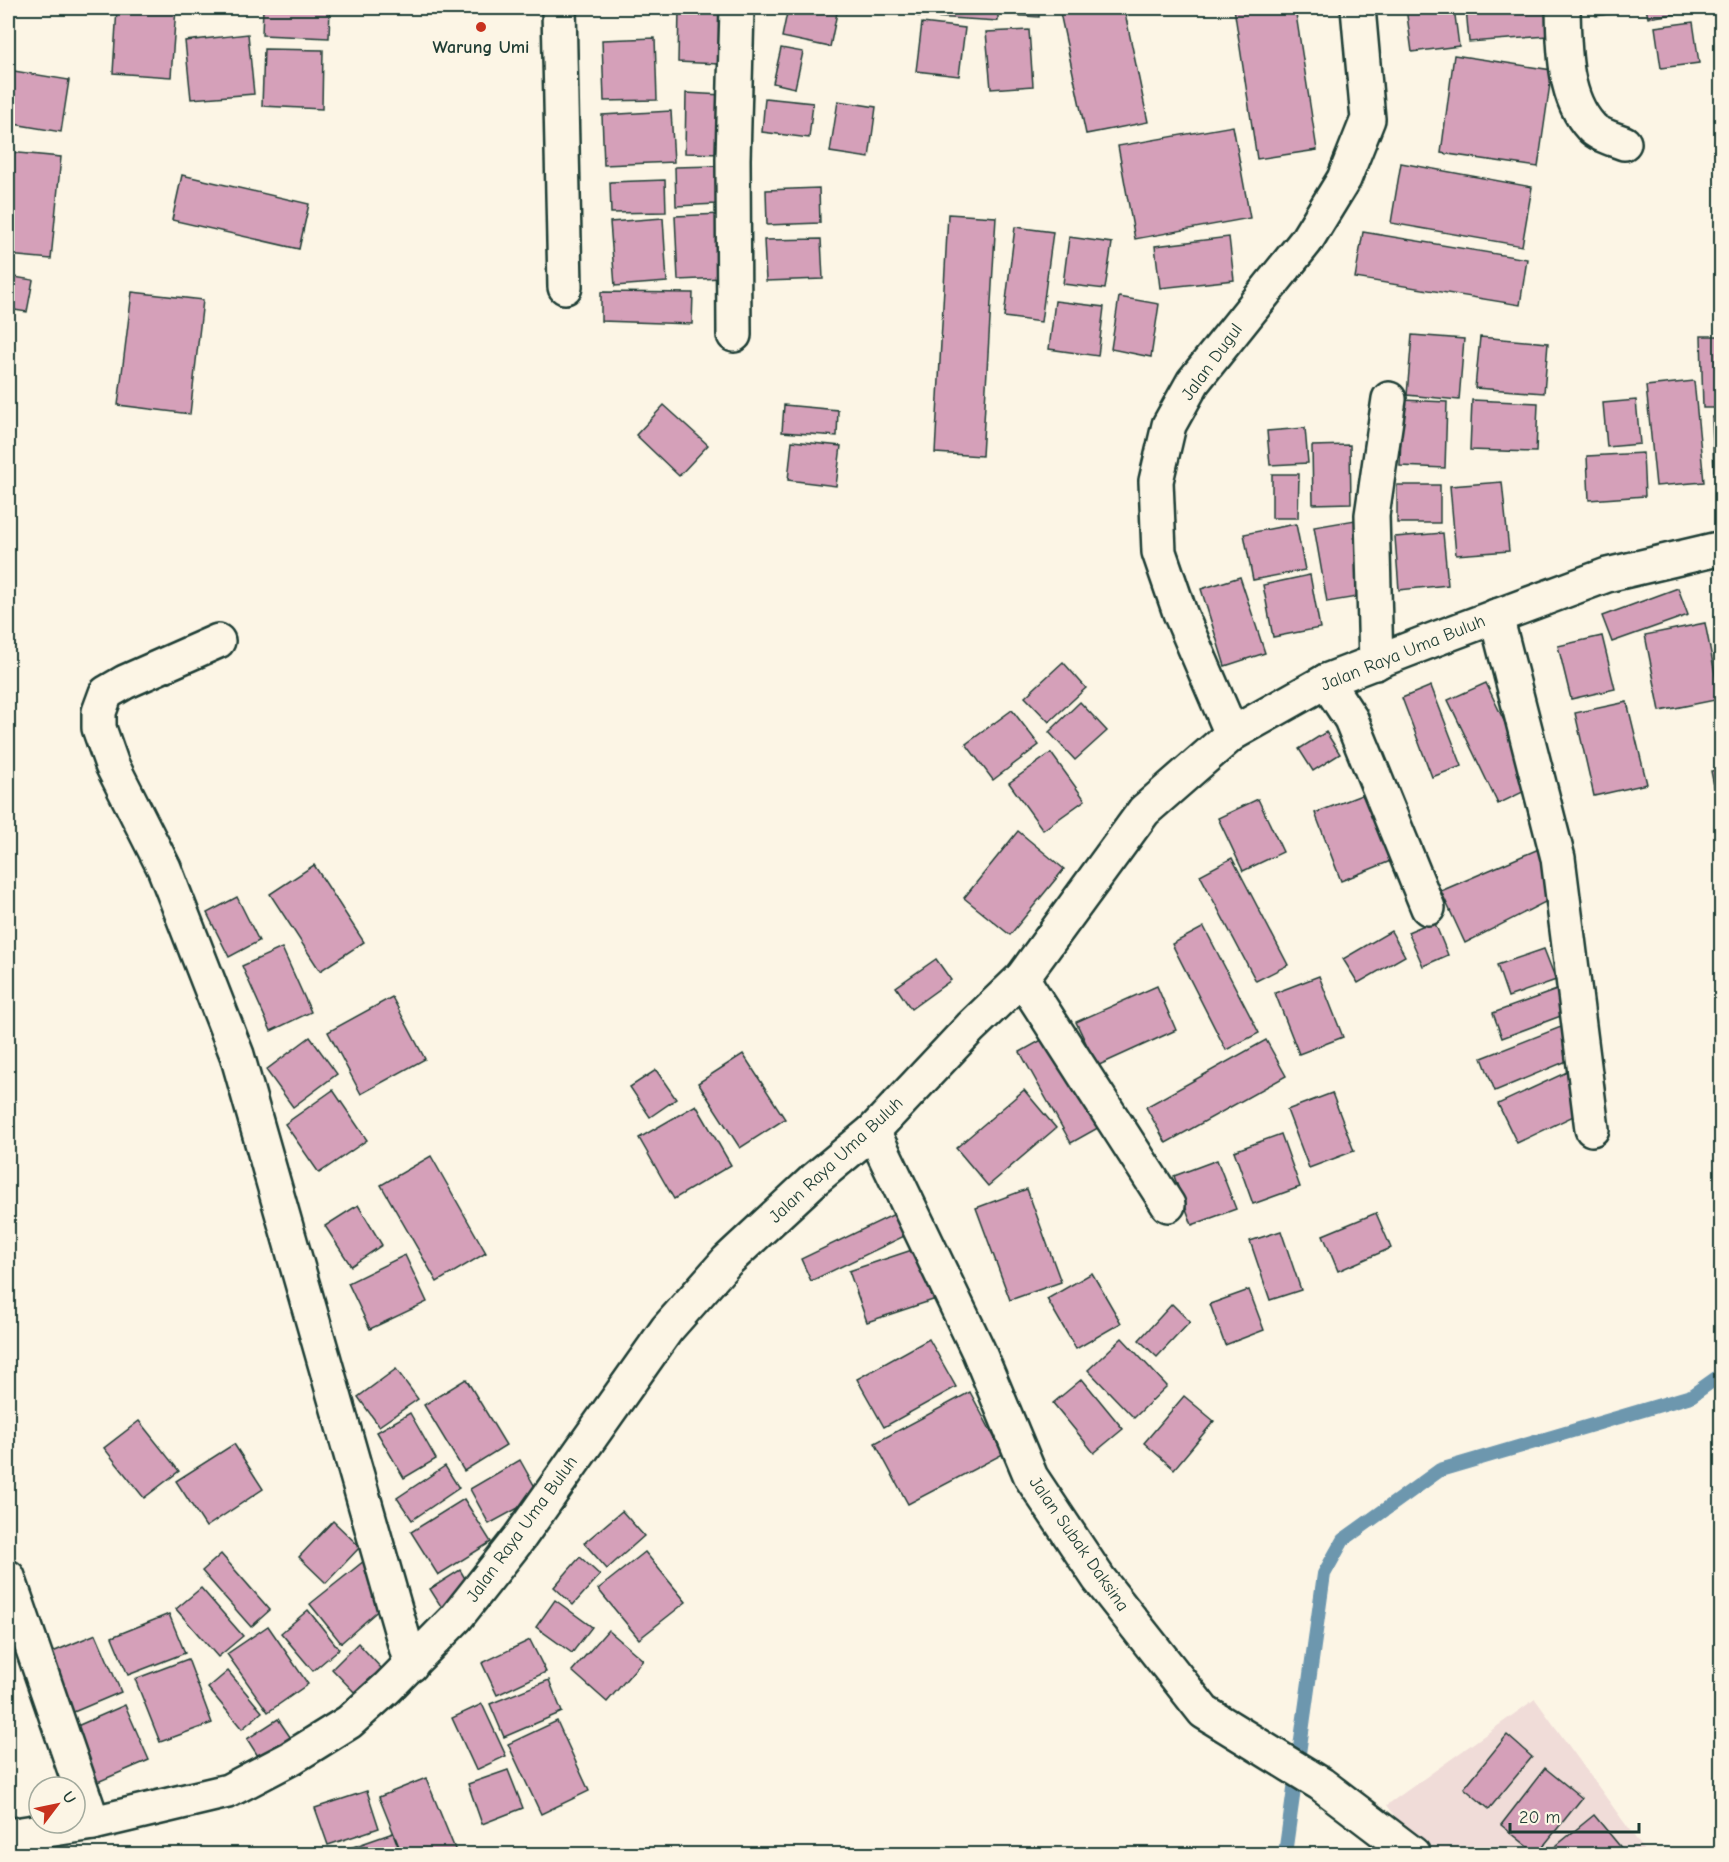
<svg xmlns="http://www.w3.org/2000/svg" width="1729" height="1862" font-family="'Comic Neue',sans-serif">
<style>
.built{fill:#f0dcd8}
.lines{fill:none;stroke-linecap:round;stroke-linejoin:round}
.stream{stroke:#6d97ae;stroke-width:14}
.building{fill:#d5a0b9;stroke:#1f3d34;stroke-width:1.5}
.street-casing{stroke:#1f3d34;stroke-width:38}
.street{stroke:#fcf5e5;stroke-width:33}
.poi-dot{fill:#c8321e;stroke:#fcf5e5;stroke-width:2}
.labels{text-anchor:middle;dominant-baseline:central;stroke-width:4.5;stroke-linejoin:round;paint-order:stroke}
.poi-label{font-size:18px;font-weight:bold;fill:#1f3d34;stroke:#fcf5e5}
.street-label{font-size:18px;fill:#1f3d34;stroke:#fcf5e5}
</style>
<rect width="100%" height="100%" fill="#fcf5e5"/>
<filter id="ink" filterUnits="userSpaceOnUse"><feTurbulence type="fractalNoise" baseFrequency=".0167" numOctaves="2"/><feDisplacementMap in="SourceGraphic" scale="12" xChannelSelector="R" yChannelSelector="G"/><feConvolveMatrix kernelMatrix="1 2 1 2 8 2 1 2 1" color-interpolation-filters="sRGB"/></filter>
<g filter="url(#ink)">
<!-- built -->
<polygon class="built" points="1535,1699 1647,1854 1422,1854 1387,1805"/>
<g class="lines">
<!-- stream -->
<polyline class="stream" points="1285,1854 1324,1574 1343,1540 1440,1470 1691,1396 1722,1374"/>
</g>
<!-- building -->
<g class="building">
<polygon points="117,8 176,8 171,77 113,73"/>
<polygon points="263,8 330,8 329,38 262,35"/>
<polygon points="480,8 529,8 530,11 480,14"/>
<polygon points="679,8 720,8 719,64 678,62"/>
<polygon points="788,8 838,8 830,47 782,37"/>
<polygon points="919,8 998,8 998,21 918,16"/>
<polygon points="1009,8 1039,8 1039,17 1009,15"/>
<polygon points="1059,8 1124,8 1148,122 1086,134"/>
<polygon points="1234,8 1295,8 1317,150 1257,159"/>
<polygon points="1406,8 1454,8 1459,46 1412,52"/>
<polygon points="1466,8 1546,8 1548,36 1469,42"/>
<polygon points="1595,8 1639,8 1640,9 1596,16"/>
<polygon points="1646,8 1695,8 1696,11 1648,18"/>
<polygon points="1693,22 1699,63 1661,68 1655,27"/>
<polygon points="922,23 965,28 959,76 916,71"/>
<polygon points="1029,30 1033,86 991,89 986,32"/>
<polygon points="248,34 254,94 191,99 185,41"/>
<polygon points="655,38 657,100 604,101 602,40"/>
<polygon points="781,48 803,52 795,88 773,83"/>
<polygon points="264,49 323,50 322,109 262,106"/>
<polygon points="1454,55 1552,70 1538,167 1441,153"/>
<polygon points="8,70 69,80 61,132 8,123"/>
<polygon points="686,93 723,95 722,154 685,153"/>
<polygon points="765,98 813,103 809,138 762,132"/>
<polygon points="838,101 876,107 869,158 830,152"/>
<polygon points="671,111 674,162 604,165 602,115"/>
<polygon points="1233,126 1250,218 1135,239 1118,146"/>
<polygon points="8,152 61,157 51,259 8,255"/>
<polygon points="1401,163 1532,187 1522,246 1391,223"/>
<polygon points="716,166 717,204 676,206 675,167"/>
<polygon points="182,175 309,204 299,249 172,220"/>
<polygon points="665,180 666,212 611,213 610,182"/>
<polygon points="819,188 820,223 767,225 766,190"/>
<polygon points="722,214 723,278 678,280 675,216"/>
<polygon points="948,214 996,217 982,456 935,453"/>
<polygon points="663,218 667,282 615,286 610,222"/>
<polygon points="1015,227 1053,232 1041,322 1004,317"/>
<polygon points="1363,232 1527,259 1520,305 1355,278"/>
<polygon points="1069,237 1112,243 1105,289 1063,284"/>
<polygon points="1229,237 1234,280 1160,288 1155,246"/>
<polygon points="821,239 823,279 766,281 764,240"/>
<polygon points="8,276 33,280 27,312 8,309"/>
<polygon points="132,292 203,300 190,414 118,405"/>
<polygon points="601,292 693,293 692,324 601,321"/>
<polygon points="1119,297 1159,304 1151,357 1111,349"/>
<polygon points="1055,301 1104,307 1098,356 1049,349"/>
<polygon points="8,325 11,325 8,356"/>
<polygon points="1412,335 1464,339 1459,400 1407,395"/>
<polygon points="1701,336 1722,336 1722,408 1703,408"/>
<polygon points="1480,337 1548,343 1544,393 1475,388"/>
<polygon points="1694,381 1704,482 1656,486 1646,386"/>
<polygon points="1402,400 1447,402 1445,468 1400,466"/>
<polygon points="1472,400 1538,403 1536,452 1470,450"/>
<polygon points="1636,400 1640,444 1607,447 1603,403"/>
<polygon points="664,405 708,445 679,476 636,435"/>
<polygon points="784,405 838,410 837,436 782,432"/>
<polygon points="1712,417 1722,417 1722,471 1714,471"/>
<polygon points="1305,428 1308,463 1270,465 1267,431"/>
<polygon points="792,441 841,446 836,486 788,480"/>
<polygon points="1350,445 1351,503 1313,504 1312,446"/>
<polygon points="1643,453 1645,496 1589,500 1587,456"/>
<polygon points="1272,474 1299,474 1298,518 1272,518"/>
<polygon points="1502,482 1509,551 1456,555 1450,486"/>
<rect x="1397" y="485" width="43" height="38"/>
<polygon points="1355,520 1369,595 1327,602 1314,527"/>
<polygon points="1296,524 1305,570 1253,580 1244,534"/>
<polygon points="1443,533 1448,585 1399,590 1395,537"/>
<polygon points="1310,575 1320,628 1273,637 1263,585"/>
<polygon points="1240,577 1265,653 1225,666 1201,589"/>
<polygon points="1678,588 1688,615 1612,642 1602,616"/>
<polygon points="1705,623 1720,699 1660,711 1645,635"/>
<polygon points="1602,636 1615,689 1571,699 1558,646"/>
<polygon points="1063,662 1086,688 1049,722 1025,697"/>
<polygon points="1486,683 1535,786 1498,804 1448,700"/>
<polygon points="1431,686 1462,766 1432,777 1402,698"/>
<polygon points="1080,702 1107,731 1075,760 1049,732"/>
<polygon points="1627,702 1647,784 1594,796 1575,713"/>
<polygon points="1012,710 1039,745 993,780 966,744"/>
<polygon points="1326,732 1340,754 1313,771 1299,749"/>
<polygon points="1051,753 1085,800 1043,830 1009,783"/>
<polygon points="1722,769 1722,790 1715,791 1711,771"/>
<polygon points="1372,791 1398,858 1341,881 1315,813"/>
<polygon points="1258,799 1283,852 1243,871 1218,818"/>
<polygon points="1018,831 1064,869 1010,935 964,898"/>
<polygon points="1541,848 1559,895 1465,943 1441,891"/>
<polygon points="1232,858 1288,965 1256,981 1200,875"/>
<polygon points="314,865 364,942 320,971 270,894"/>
<polygon points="237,897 259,941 229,957 207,913"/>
<polygon points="1434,921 1448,955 1423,966 1408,932"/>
<polygon points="1204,927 1259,1033 1226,1050 1172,944"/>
<polygon points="1391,931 1405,956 1358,983 1343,959"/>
<polygon points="282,948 311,1012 271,1031 242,966"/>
<polygon points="1544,949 1556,980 1508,997 1497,965"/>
<polygon points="936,959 951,980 911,1009 896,987"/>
<polygon points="1319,976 1343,1037 1299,1054 1275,993"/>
<polygon points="1157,986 1176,1030 1097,1066 1076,1022"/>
<polygon points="1565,987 1574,1011 1502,1038 1493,1013"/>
<polygon points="392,997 425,1059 361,1094 328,1032"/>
<polygon points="1566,1025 1574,1058 1495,1091 1482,1058"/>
<polygon points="1054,1033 1105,1124 1071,1143 1020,1052"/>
<polygon points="310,1037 337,1074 293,1107 266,1070"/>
<polygon points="1266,1040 1286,1076 1166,1143 1146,1107"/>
<polygon points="743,1054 785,1119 740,1148 698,1083"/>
<polygon points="656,1070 676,1099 650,1117 630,1087"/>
<polygon points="1567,1072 1584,1111 1517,1143 1498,1104"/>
<polygon points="333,1090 367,1140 319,1173 285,1124"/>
<polygon points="1024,1090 1056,1128 988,1186 956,1148"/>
<polygon points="1332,1093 1354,1151 1309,1168 1287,1110"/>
<polygon points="696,1105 731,1165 674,1199 639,1138"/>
<polygon points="1281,1134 1300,1187 1253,1204 1234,1151"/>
<polygon points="431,1156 486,1253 437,1282 381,1185"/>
<polygon points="1217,1160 1236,1209 1192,1225 1174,1176"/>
<polygon points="1027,1189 1061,1282 1010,1300 976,1208"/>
<polygon points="358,1205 382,1245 351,1266 325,1226"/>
<polygon points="907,1208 917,1230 811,1281 801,1259"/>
<polygon points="1376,1213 1391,1248 1338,1271 1323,1235"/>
<polygon points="1281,1231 1301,1290 1270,1300 1250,1241"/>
<polygon points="924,1246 942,1297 867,1322 849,1271"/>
<polygon points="405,1255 427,1302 370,1329 348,1283"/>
<polygon points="1092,1273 1121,1323 1076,1349 1047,1299"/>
<polygon points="1249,1290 1264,1330 1225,1345 1210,1304"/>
<polygon points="1172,1304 1190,1322 1157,1357 1139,1340"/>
<polygon points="1122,1338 1167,1386 1134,1418 1088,1370"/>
<polygon points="929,1339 956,1387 884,1427 857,1379"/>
<polygon points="396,1369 418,1399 379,1426 358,1397"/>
<polygon points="466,1379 506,1445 464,1471 424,1405"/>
<polygon points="1082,1379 1123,1429 1094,1453 1053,1403"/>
<polygon points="970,1392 1003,1454 908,1504 875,1443"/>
<polygon points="1184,1396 1214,1421 1174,1469 1144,1443"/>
<polygon points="410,1413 436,1459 404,1478 377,1432"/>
<polygon points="139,1421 179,1471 144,1498 104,1448"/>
<polygon points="234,1444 263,1489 206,1527 176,1481"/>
<polygon points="520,1460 540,1496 489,1524 470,1489"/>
<polygon points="445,1466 459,1488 412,1520 397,1498"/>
<polygon points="464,1499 491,1542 438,1575 411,1532"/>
<polygon points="622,1511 644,1536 607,1569 584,1543"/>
<polygon points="333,1521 360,1547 326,1583 299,1557"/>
<polygon points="645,1552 686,1602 639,1639 598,1589"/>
<polygon points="221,1554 270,1610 251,1627 202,1571"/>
<polygon points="580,1557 600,1575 573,1605 554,1587"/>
<polygon points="364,1561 383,1606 341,1643 310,1604"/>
<polygon points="460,1570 473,1592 444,1611 430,1589"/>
<polygon points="201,1588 243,1636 218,1657 176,1609"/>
<polygon points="555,1600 592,1627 572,1653 536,1627"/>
<polygon points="308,1610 339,1649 313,1671 281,1633"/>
<polygon points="169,1614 185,1653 128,1675 112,1637"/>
<polygon points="268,1626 308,1684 268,1712 227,1654"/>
<polygon points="608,1630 643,1660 607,1702 572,1671"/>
<polygon points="96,1634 121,1692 69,1714 43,1656"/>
<polygon points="530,1640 546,1672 497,1695 482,1663"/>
<polygon points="358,1643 382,1669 356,1694 332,1669"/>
<polygon points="188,1659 212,1723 160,1742 135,1679"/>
<polygon points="228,1671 262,1712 242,1729 208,1688"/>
<polygon points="549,1680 562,1712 504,1737 490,1704"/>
<polygon points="482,1704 506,1756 476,1770 452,1718"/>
<polygon points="125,1705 149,1760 93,1784 68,1730"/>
<polygon points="278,1719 297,1747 265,1767 247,1739"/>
<polygon points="557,1721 589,1791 541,1814 508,1744"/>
<polygon points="1507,1735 1532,1757 1489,1809 1464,1788"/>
<polygon points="1545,1768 1582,1798 1537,1854 1501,1825"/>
<polygon points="508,1770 523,1808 482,1824 468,1784"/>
<polygon points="426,1778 457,1854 402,1854 379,1797"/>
<polygon points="367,1791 379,1828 328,1845 315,1808"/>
<polygon points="1594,1815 1623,1850 1618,1854 1546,1854"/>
<polygon points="393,1833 401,1854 352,1854 350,1848"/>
</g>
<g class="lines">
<!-- street casing -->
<g class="street-casing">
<g id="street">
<polyline points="559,8 565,287"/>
<path d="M1563,8C1564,46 1563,97 1591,127C1598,135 1614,139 1624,143"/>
<polyline points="734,335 733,159 737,8"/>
<polyline points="1496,616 1558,858 1592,1129"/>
<polyline points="218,641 125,682 106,693 99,712 99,728 112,765 164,868 237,1055 411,1665"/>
<polyline points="1376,663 1372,515 1389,399"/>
<polyline points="1326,681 1351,719 1428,908"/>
<polyline points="1232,734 1180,613 1159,552 1156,481 1169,425 1193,382 1306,241 1344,179 1368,119 1358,8"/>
<polyline points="1022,978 1168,1205"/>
<polyline points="873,1131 978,1350 1031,1477 1099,1579 1204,1712 1321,1784 1413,1854"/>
<polyline points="8,1577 93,1823"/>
<polyline points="8,1836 93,1823 228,1791 291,1758 349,1722 387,1688 456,1618 520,1537 667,1329 727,1261 815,1179 873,1131 971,1027 1022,978 1144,811 1232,734 1326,681 1438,638 1607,575 1722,548"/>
</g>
</g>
<!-- street -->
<use href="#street" class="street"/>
</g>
</g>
<!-- markers -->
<circle class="poi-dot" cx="481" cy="27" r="6"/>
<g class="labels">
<!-- poi labels -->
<g class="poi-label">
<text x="481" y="47">Warung Umi</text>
</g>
<!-- street labels -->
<g class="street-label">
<text transform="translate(1212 362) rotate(-54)">Jalan Dugul</text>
<text transform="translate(1403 653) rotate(-22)">Jalan Raya Uma Buluh</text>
<text transform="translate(836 1160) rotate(-43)">Jalan Raya Uma Buluh</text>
<text transform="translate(522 1529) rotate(-54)">Jalan Raya Uma Buluh</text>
<text transform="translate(1079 1544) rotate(55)">Jalan Subak Daksina</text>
</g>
</g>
<!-- margin -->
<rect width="1729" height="1862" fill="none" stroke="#fcf5e5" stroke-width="30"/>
<rect x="15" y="15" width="1699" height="1832" fill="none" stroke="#1f3d34" stroke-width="2" filter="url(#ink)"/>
<!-- north arrow -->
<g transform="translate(57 1805) rotate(58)"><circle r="28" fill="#fcf5e5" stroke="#a4ab9e" stroke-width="1.5"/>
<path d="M0-4.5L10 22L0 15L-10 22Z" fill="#c8321e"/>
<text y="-9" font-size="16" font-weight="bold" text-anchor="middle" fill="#1f3d34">U</text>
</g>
<!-- scale -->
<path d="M1510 1823v9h129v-9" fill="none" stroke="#1f3d34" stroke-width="3"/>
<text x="1519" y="1823" font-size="18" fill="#1f3d34" stroke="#fcf5e5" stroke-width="4.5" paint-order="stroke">20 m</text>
</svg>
